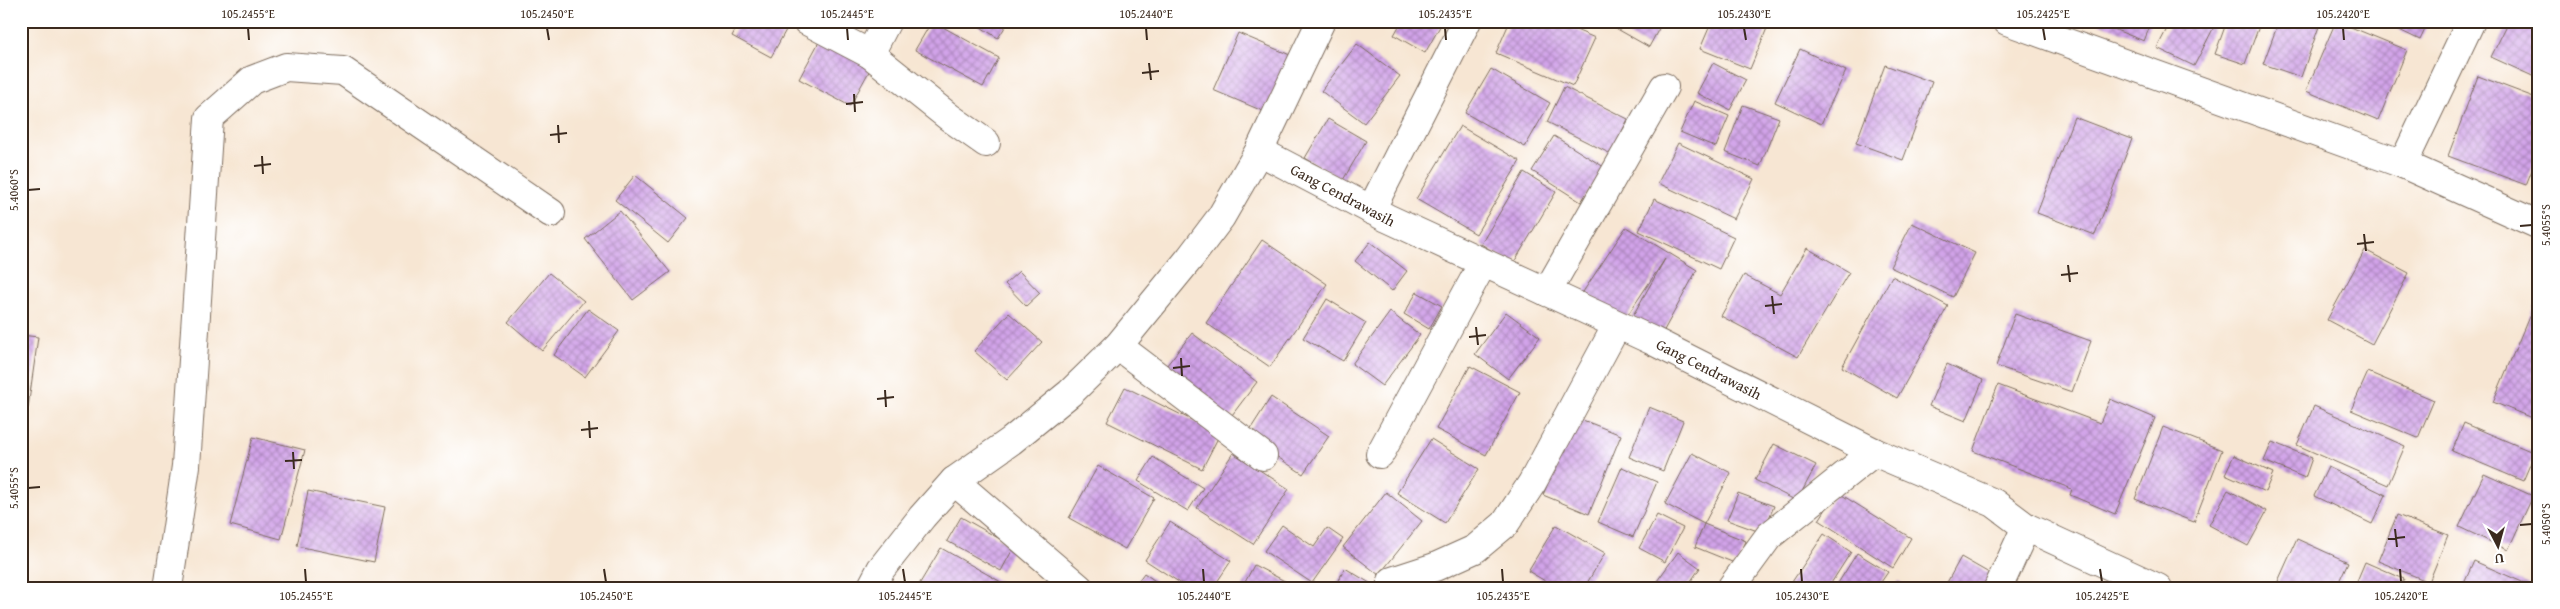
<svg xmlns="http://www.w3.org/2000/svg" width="2560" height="609" font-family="'Gentium Book Plus',serif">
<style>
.building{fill:url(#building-cross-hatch)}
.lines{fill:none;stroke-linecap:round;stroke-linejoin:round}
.minor-casing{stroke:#7d6c5d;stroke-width:30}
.minor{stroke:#fff;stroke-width:28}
.ticks{fill:none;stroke:#3b2a1e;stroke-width:2}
.labels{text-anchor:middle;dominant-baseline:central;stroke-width:5;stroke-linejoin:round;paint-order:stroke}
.street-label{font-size:15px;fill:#3b2a1e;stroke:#fff}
.neatline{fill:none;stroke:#3b2a1e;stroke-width:2}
.ticks-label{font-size:12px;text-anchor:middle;fill:#3b2a1e}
</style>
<defs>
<pattern id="building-cross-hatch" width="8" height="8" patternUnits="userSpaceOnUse" patternTransform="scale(1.25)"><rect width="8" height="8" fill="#d1a3e9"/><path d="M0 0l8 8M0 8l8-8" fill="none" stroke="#ab85bc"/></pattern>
</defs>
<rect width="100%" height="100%" fill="#fff"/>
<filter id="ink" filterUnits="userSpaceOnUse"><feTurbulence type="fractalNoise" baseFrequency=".02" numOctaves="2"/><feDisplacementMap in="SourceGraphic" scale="10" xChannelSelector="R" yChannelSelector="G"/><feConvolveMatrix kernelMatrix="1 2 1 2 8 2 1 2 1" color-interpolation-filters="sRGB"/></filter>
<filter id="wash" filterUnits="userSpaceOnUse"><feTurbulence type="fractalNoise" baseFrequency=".0096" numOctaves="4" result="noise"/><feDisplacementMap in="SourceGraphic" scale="20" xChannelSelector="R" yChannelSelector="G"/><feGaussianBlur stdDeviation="1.12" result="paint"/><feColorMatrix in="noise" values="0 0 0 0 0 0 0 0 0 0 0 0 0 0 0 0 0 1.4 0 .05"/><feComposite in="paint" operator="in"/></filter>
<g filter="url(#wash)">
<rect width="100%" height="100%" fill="#f7e6d3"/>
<g id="blocks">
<!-- building -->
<g class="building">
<polygon points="740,21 791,21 771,57 732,36"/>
<polygon points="932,21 999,58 983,87 915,50"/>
<polygon points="971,21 1009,21 998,38"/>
<polygon points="1402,21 1443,21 1425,53 1394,35"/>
<polygon points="1510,21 1555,21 1595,38 1573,86 1496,53"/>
<polygon points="1615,21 1663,21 1649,47 1612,26"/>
<polygon points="1712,21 1770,21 1750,69 1700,49"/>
<polygon points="2093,21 2152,21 2144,41"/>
<polygon points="2171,21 2217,21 2194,66 2157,48"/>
<polygon points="2227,21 2261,21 2245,64 2215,54"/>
<polygon points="2279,21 2321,21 2301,77 2263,64"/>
<polygon points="2336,21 2407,50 2378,121 2306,91"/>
<polygon points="2388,21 2429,21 2420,40 2387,24"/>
<polygon points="2509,21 2539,21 2539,79 2491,57"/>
<polygon points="1238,33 1290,55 1265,112 1213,90"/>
<polygon points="820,40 872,66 850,106 799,79"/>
<polygon points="1357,44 1400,76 1364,123 1321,91"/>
<polygon points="1800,49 1846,71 1821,124 1775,102"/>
<polygon points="1713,63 1746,80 1730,110 1697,93"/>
<polygon points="1885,65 1932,82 1903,160 1856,143"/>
<polygon points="1491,69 1550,103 1525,147 1465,113"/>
<polygon points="2478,76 2539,99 2539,152 2526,185 2448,156"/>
<polygon points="1564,87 1628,119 1611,154 1547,122"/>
<polygon points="1694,101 1729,116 1716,147 1680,132"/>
<polygon points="1743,105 1779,118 1760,166 1725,152"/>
<polygon points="2074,117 2132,139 2095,235 2037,213"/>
<polygon points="1328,119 1366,141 1343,180 1305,158"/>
<polygon points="1460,126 1520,161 1476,234 1416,199"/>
<polygon points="1554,136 1604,167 1581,202 1532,171"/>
<polygon points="1678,143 1754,179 1734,219 1658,183"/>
<polygon points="1524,172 1556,192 1513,264 1481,244"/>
<polygon points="635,175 688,218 668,243 615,200"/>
<polygon points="1654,199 1734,237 1719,269 1639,231"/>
<polygon points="620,211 670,272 633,300 585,239"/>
<polygon points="1912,223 1975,253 1953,297 1890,267"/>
<polygon points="1626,227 1697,270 1662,334 1632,317 1665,259 1625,319 1583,292"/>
<polygon points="1262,240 1327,284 1270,367 1206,323"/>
<polygon points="1370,242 1407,271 1392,291 1355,261"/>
<polygon points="1807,248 1849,272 1798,357 1721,316 1744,275 1780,294"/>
<polygon points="2365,250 2409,273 2372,344 2327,320"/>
<polygon points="1019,271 1040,293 1026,306 1005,284"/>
<polygon points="549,273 584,301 542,351 508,322"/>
<polygon points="1892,276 1948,306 1897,398 1842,367"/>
<polygon points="1417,292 1442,306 1429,329 1404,314"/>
<polygon points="2539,293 2539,421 2493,402"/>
<polygon points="1327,299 1366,323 1343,361 1303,338"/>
<polygon points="588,309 619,331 585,377 554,355"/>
<polygon points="1390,312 1420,335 1382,386 1352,364"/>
<polygon points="1506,312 1540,337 1508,379 1475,354"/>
<polygon points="1009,313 1042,342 1007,380 974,351"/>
<polygon points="2015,314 2091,341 2072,392 1996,366"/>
<polygon points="1192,333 1257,382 1229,419 1163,370"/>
<polygon points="21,335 38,337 28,408 21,407"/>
<polygon points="1947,364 1983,380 1966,421 1929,406"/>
<polygon points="1470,366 1520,392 1486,455 1436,429"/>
<polygon points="2368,372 2434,400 2418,438 2351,410"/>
<polygon points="1998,385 2100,423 2110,399 2155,418 2115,514 2070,495 2072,489 1973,451"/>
<polygon points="1125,387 1220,434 1202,469 1107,422"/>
<polygon points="1271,397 1329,436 1303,474 1246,436"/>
<polygon points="2314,406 2405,446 2388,485 2297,445"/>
<polygon points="1649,407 1683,421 1663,471 1629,457"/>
<polygon points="1575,417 1621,435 1589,514 1543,495"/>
<polygon points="2464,423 2535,453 2523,481 2452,451"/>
<polygon points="2163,427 2222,450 2194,522 2135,499"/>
<polygon points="253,437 305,450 281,539 230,525"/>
<polygon points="1431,439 1479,469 1445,523 1397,493"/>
<polygon points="2272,442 2312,458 2305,478 2264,461"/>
<polygon points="1774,444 1816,465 1797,501 1755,480"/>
<polygon points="1233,453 1289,489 1253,544 1197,508"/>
<polygon points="1692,453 1731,473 1704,524 1665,504"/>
<polygon points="2234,455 2273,473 2265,492 2225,474"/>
<polygon points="1153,457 1203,488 1188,511 1138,481"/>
<polygon points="1098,466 1154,498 1125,549 1069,518"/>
<polygon points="1622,467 1657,482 1633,537 1598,522"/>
<polygon points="2328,467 2386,495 2372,524 2314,496"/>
<polygon points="2484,474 2533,496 2508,550 2459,527"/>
<polygon points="2228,490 2267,511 2248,546 2209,525"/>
<polygon points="308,491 385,507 374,562 297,546"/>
<polygon points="1386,492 1422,521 1379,575 1343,547"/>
<polygon points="1837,492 1911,538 1893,568 1819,520"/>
<polygon points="1738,493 1774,506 1763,533 1727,520"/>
<polygon points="1657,515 1683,528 1665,562 1639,548"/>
<polygon points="2397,515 2448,535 2429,582 2378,561"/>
<polygon points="961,517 1014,547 1001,571 947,541"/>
<polygon points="1170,522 1231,561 1213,588 1188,588 1145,560"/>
<polygon points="1704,524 1746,541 1737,564 1695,547"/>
<polygon points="1282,525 1314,547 1327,528 1343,539 1312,583 1264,551"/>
<polygon points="1556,525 1605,553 1584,588 1557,588 1528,571"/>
<polygon points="1824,534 1851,552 1828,588 1788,588"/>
<polygon points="2297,539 2348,562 2336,588 2275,588"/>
<polygon points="941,548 1001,582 997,588 917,588"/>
<polygon points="1678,552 1700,568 1686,588 1652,588"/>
<polygon points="1857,553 1888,572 1877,588 1835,588"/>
<polygon points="1961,557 1996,577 1990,588 1944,588"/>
<polygon points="2474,561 2529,585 2528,588 2462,588"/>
<polygon points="2365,562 2404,579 2400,588 2354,588"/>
<polygon points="1254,565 1298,588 1242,588"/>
<polygon points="1345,568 1378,588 1334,588"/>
<polygon points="1144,573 1165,588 1133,588"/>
<polygon points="1524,581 1529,588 1514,588"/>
<polygon points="1898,581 1911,588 1894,588"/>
</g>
</g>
</g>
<g filter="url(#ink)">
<use href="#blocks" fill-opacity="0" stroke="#7d6c5d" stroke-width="1"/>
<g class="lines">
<!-- minor casing -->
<g class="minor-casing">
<g id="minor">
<polyline points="807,21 870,54 949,117 986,143"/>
<polyline points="2007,21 2403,164 2539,225"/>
<polyline points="870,54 887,21"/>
<polyline points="1259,151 1387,218 1651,340 1874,452 1994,503 2026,527 2158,588"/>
<polyline points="2403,164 2471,21"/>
<polyline points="1371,210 1467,21"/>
<polyline points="1547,292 1664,87"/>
<polyline points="1118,346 1263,456"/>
<polyline points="1380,454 1483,263"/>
<polyline points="954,481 1079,588"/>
<polyline points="1392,581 1435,567 1475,549 1505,524 1532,483 1617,325"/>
<polyline points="168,588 186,466 209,118 252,80 286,67 343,71 551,213"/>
<polyline points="871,588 881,569 922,517 954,481 1011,441 1070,393 1118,346 1190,258 1221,217 1259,151 1321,21"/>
<polyline points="1731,588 1769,536 1874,452"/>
<polyline points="1998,588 2026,527"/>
</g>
</g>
<!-- minor -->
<use href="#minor" class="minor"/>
</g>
</g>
<!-- ticks -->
<path class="ticks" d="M248,28L249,40M547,28L549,40M847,28L848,40M1146,28L1147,40M1445,28L1446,40M1744,28L1746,40M2043,28L2045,40M2343,28L2344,40M1149,63L1151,80M1142,73L1159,71M854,94L855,112M846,104L863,102M558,125L559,143M550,135L567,133M262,156L263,174M254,166L271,164M28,190L40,189M2520,226L2532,225M2364,234L2366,251M2357,244L2374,242M2068,265L2070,282M2061,275L2078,273M1772,296L1774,314M1765,306L1782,304M1476,327L1478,345M1469,337L1486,335M1181,358L1182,376M1173,368L1190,366M885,390L886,407M877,399L894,397M589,421L590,438M581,430L598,428M293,452L294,469M285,461L302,460M28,488L40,487M2520,525L2532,524M2395,529L2397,547M2388,539L2405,537M305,569L306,582M604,569L606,582M903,569L905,582M1203,569L1204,582M1502,569L1503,582M1801,569L1802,582M2100,569L2102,582M2400,569L2401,582"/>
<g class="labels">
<!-- street labels -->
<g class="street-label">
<text transform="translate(1343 195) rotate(28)">Gang Cendrawasih</text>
<text transform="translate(1709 369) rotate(27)">Gang Cendrawasih</text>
</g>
</g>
<!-- margin -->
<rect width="2560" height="609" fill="none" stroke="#fff" stroke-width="55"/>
<!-- north arrow -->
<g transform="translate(2498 546) rotate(174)" stroke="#ffffff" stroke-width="4" paint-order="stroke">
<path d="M0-4L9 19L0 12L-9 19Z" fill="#3b2a1e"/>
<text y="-8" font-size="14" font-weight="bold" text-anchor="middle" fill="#3b2a1e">U</text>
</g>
<rect x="28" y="28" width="2504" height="554" class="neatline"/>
<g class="ticks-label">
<text x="248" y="18">105.2455°E</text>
<text x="547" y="18">105.2450°E</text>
<text x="847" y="18">105.2445°E</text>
<text x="1146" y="18">105.2440°E</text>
<text x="1445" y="18">105.2435°E</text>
<text x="1744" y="18">105.2430°E</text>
<text x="2043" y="18">105.2425°E</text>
<text x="2343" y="18">105.2420°E</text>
<text transform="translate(14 190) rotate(-90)" y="4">5.4060°S</text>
<text transform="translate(2546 225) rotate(-90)" y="4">5.4055°S</text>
<text transform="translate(14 488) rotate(-90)" y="4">5.4055°S</text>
<text transform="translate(2546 524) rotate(-90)" y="4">5.4050°S</text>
<text x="306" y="600">105.2455°E</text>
<text x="606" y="600">105.2450°E</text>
<text x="905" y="600">105.2445°E</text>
<text x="1204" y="600">105.2440°E</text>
<text x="1503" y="600">105.2435°E</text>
<text x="1802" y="600">105.2430°E</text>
<text x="2102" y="600">105.2425°E</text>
<text x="2401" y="600">105.2420°E</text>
</g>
</svg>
